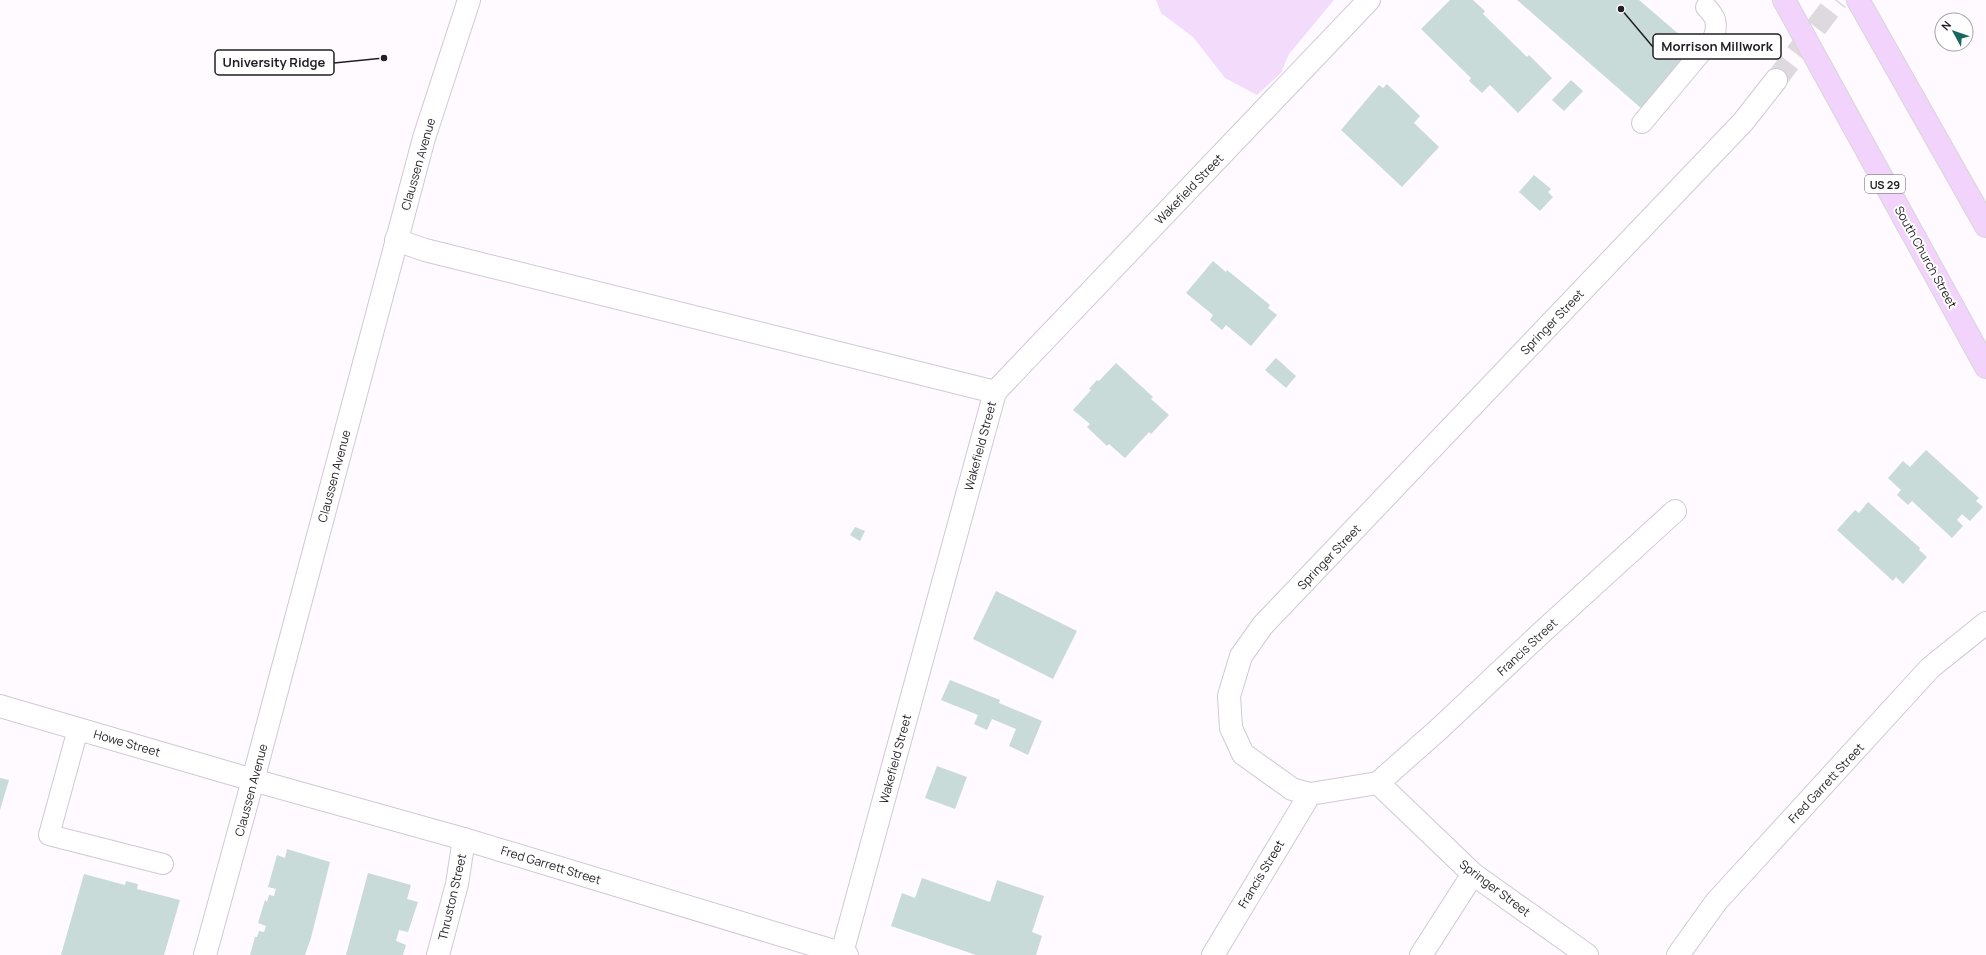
<svg xmlns="http://www.w3.org/2000/svg" width="1986" height="955" font-family="Manrope,sans-serif">
<style>
.green{fill:#f3dbfc}
.building{fill:#c8dbd8}
.lines{fill:none;stroke-linecap:round;stroke-linejoin:round}
.street-tunnel{stroke:#ddd9de;stroke-width:22;stroke-dasharray:22 11;stroke-linecap:butt}
.lane-casing{stroke:#d1c8d5;stroke-width:22}
.street-casing{stroke:#d1c8d5;stroke-width:24}
.primary-casing{stroke:#d7d7d7;stroke-width:24}
.lane{stroke:#fff;stroke-width:20}
.street{stroke:#fff;stroke-width:22}
.primary{stroke:#f1d3fb;stroke-width:22}
.labels{text-anchor:middle;dominant-baseline:central;stroke-width:4;stroke-linejoin:round;paint-order:stroke}
.shield{fill:#fff;stroke:#646265;stroke-width:1}
.shield-label{font-size:11px;font-weight:bold;fill:#221f23}
.street-label{font-size:12px;fill:#221f23;stroke:#fff}
.leader{fill:none;stroke:#221f23;stroke-width:1.5}
.callout-dot{fill:#221f23;stroke:#fff;stroke-width:1.5}
.callout{fill:#fff;stroke:#221f23;stroke-width:1.5}
.callout-label{font-size:13px;text-anchor:middle;font-weight:bold;fill:#221f23}
</style>
<rect width="100%" height="100%" fill="#fefaff"/>
<!-- green -->
<polygon class="green" points="1156,0 1334,0 1289,54 1281,73 1257,95 1225,78 1193,37 1161,13"/>
<!-- building -->
<g class="building">
<polygon points="1450,0 1473,0 1485,11 1483,14 1527,57 1529,55 1552,78 1518,113 1490,85 1482,93 1469,81 1471,78 1421,29"/>
<polygon points="1517,0 1639,0 1695,48 1642,109"/>
<polygon points="1571,80 1583,91 1564,111 1552,100"/>
<polygon points="1387,84 1420,116 1414,123 1439,147 1402,187 1341,130 1379,85 1383,88"/>
<polygon points="1534,175 1551,189 1548,192 1553,197 1540,211 1519,192"/>
<polygon points="1213,261 1226,272 1227,270 1270,305 1268,308 1277,315 1251,346 1226,325 1222,330 1210,320 1213,315 1186,293"/>
<polygon points="1276,358 1296,376 1286,388 1265,370"/>
<polygon points="1116,363 1153,397 1151,399 1169,415 1151,434 1149,432 1125,458 1109,444 1107,446 1087,427 1090,424 1073,410 1091,390 1089,389 1097,380 1099,381"/>
<polygon points="1926,450 1979,498 1976,501 1983,507 1970,521 1962,514 1957,520 1963,526 1952,538 1912,501 1908,505 1897,495 1901,490 1888,478 1903,461 1910,467"/>
<polygon points="1868,502 1920,548 1919,550 1927,557 1903,584 1896,577 1893,581 1837,530 1855,510 1859,513"/>
<polygon points="855,527 865,531 860,541 850,535"/>
<polygon points="996,591 1077,631 1053,679 973,639"/>
<polygon points="950,680 1000,700 999,703 1042,721 1028,755 1009,746 1016,729 992,719 987,730 974,724 978,715 941,700"/>
<polygon points="937,766 967,777 955,809 925,798"/>
<polygon points="0,778 9,780 0,810"/>
<polygon points="287,849 330,862 311,938 305,955 250,955 255,937 257,937 259,931 264,932 266,926 258,923 265,900 267,902 269,895 274,896 276,889 268,887 277,855 285,858"/>
<polygon points="368,873 411,885 407,899 418,902 408,932 399,930 396,941 406,945 403,955 346,955"/>
<polygon points="84,874 125,885 126,881 138,884 137,889 180,900 164,955 61,955"/>
<polygon points="922,878 990,902 997,880 1044,896 1032,932 1042,936 1036,955 976,955 891,926 902,893 915,898"/>
</g>
<g class="lines">
<!-- street-tunnel -->
<polyline class="street-tunnel" points="1776,80 1837,0"/>
<!-- lane casing -->
<g class="lane-casing">
<g id="lane">
<path d="M1642,123L1714,37C1718,23 1716,17 1706,7"/>
<polyline points="78,729 49,835 163,864"/>
</g>
</g>
<!-- street casing -->
<g class="street-casing">
<g id="street">
<polyline points="396,240 425,250 995,392"/>
<polyline points="0,706 253,780 464,839 847,955"/>
<polyline points="1378,783 1439,729 1540,634 1675,511"/>
<polyline points="842,953 995,392 1369,0"/>
<polyline points="205,955 253,780 424,138 469,0"/>
<polyline points="438,955 457,884 464,839"/>
<polyline points="1213,955 1310,794"/>
<polyline points="1421,955 1473,874"/>
<polyline points="1587,955 1473,874 1378,783 1310,794 1292,789 1243,754 1231,728 1229,696 1241,656 1263,625 1743,122 1776,80"/>
<polyline points="1678,955 1716,902 1930,668 1986,623"/>
</g>
</g>
<!-- primary casing -->
<g class="primary-casing">
<g id="primary">
<polyline points="1784,0 1986,367"/>
<polyline points="1858,0 1986,226"/>
</g>
</g>
<!-- lane -->
<use href="#lane" class="lane"/>
<!-- street -->
<use href="#street" class="street"/>
<!-- primary -->
<use href="#primary" class="primary"/>
</g>
<g class="labels">
<!-- shield labels -->
<rect class="shield" x="1865" y="175" width="40" height="18" rx="3"/>
<g class="shield-label">
<text x="1885" y="184">US 29</text>
</g>
<!-- street labels -->
<g class="street-label">
<text transform="translate(418 164) rotate(-74)">Claussen Avenue</text>
<text transform="translate(1189 189) rotate(-46)">Wakefield Street</text>
<text transform="translate(1926 257) rotate(61)">South Church Street</text>
<text transform="translate(1552 322) rotate(-46)">Springer Street</text>
<text transform="translate(980 446) rotate(-75)">Wakefield Street</text>
<text transform="translate(334 476) rotate(-75)">Claussen Avenue</text>
<text transform="translate(1329 557) rotate(-46)">Springer Street</text>
<text transform="translate(1527 647) rotate(-43)">Francis Street</text>
<text transform="translate(127 743) rotate(16)">Howe Street</text>
<text transform="translate(895 759) rotate(-75)">Wakefield Street</text>
<text transform="translate(1826 783) rotate(-47)">Fred Garrett Street</text>
<text transform="translate(251 790) rotate(-75)">Claussen Avenue</text>
<text transform="translate(551 865) rotate(17)">Fred Garrett Street</text>
<text transform="translate(1261 874) rotate(-59)">Francis Street</text>
<text transform="translate(1495 888) rotate(37)">Springer Street</text>
<text transform="translate(452 897) rotate(-77)">Thruston Street</text>
</g>
</g>
<!-- callouts -->
<path class="leader" d="M1621 9L1653 47M384 58L334 63"/>
<g class="callout-dot">
<circle cx="1621" cy="9" r="4"/>
<circle cx="384" cy="58" r="4"/>
</g>
<g class="callout">
<rect x="1653" y="34" width="128" height="25" rx="4"/>
<rect x="215" y="50" width="119" height="25" rx="4"/>
</g>
<g class="callout-label">
<text x="1717" y="51">Morrison Millwork</text>
<text x="274" y="67">University Ridge</text>
</g>
<!-- north arrow -->
<g transform="translate(1954 32) rotate(310)"><circle r="19" fill="#ffffff" stroke="#a7a5a7"/>
<path d="M0-3L7 15L0 10L-7 15Z" fill="#19655f"/>
<text y="-6" font-size="11" font-weight="bold" text-anchor="middle" fill="#221f23">N</text>
</g>
</svg>
